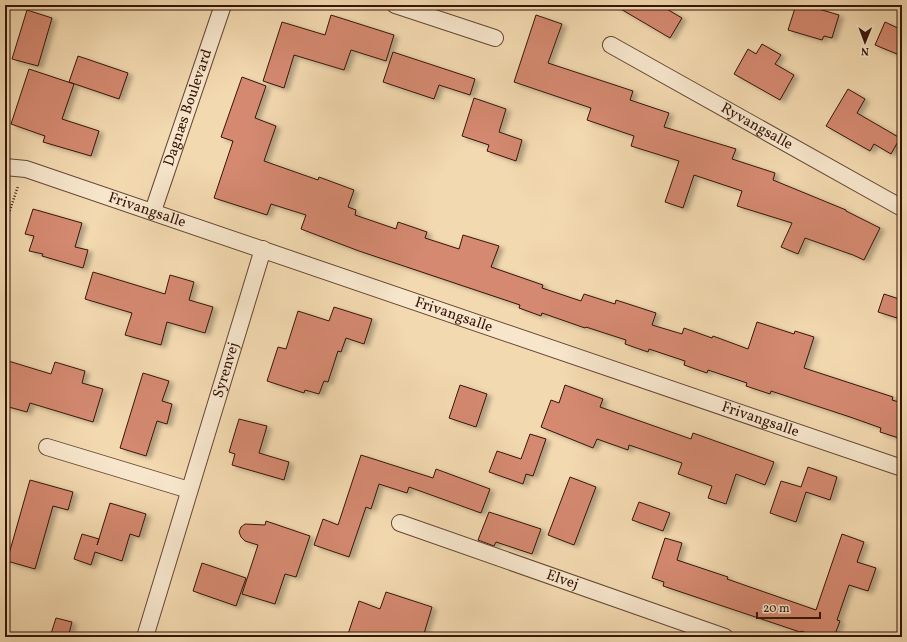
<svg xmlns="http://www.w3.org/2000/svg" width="907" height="642" font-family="Vollkorn,serif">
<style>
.building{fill:#d4896f;stroke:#361609;filter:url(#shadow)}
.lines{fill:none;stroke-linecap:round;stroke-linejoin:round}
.minor-casing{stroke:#654733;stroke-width:18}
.path{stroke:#361609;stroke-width:2.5;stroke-dasharray:1 2;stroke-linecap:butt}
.minor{stroke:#f7e6cc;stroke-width:16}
.labels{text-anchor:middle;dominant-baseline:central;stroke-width:3;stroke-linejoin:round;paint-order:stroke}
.street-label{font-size:15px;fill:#361609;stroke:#f7e6cc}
</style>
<defs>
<filter id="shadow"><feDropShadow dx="4.5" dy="2.5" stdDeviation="2" flood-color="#0004"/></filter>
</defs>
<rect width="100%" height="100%" fill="#f3d9b0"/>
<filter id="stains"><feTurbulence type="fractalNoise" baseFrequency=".005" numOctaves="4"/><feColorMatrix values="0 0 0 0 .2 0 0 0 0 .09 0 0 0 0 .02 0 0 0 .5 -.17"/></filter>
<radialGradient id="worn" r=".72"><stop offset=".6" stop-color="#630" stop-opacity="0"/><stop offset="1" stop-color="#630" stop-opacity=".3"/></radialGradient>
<!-- building -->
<g class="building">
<polygon points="614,5 660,5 682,18 670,38"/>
<polygon points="796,5 805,5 839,15 832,38 824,36 822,40 788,30"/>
<polygon points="27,10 52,18 38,66 12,59"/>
<polygon points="331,15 394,35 386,61 351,50 344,70 294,55 284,88 263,81 282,22 325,35"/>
<polygon points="536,15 562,24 548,63 633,91 630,100 669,113 664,127 736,149 732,159 775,173 773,180 846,210 846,211 880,228 864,260 853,255 805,238 798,254 781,247 792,223 737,206 742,191 694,175 683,208 665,202 679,161 631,146 634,136 587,120 591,108 514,82"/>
<polygon points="885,22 902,30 902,56 875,45"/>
<polygon points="762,44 781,55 775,64 794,75 780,100 734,74 748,49 756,54"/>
<polygon points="393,52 475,79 470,95 439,85 434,99 383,82"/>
<polygon points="78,56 128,73 119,99 69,82"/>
<polygon points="29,69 74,84 62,119 99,131 91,156 43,142 45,136 11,124"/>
<polygon points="242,77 266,86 255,118 276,126 264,161 318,180 319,177 354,190 348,207 356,210 355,215 396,229 398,222 427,232 425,238 459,249 463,235 499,246 491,267 543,285 542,288 581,301 584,294 615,304 616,300 656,313 652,325 682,334 684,328 712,338 713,336 748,349 757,322 794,334 795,331 814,337 804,368 893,397 892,400 902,403 902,439 880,432 881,428 850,417 771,391 770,394 746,386 747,383 708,370 707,373 684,365 685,361 649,349 648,352 625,344 626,340 586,327 585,328 542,313 541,316 519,308 520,305 359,251 301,229 306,215 271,204 267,215 214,198 233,141 221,137"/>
<polygon points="848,89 865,99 857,113 900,138 891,154 874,144 870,151 826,126"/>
<polygon points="474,98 506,109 499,132 522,140 516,161 487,151 489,145 462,136"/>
<polygon points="33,209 82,223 75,247 88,250 83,268 42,256 43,254 29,251 34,236 25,234"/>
<polygon points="93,272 165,294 170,275 194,282 189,300 213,307 205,333 167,322 161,345 125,335 132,313 85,299"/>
<polygon points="884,294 902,300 897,318 878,312"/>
<polygon points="334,307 372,319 364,344 346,338 341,352 338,351 328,382 324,381 319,394 305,390 304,393 267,381 278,347 286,349 298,311 329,321"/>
<polygon points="5,360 51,374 55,362 85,371 82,383 103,389 93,422 30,403 27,412 5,406"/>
<polygon points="143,373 169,381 162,401 172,404 167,424 157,421 146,456 120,448"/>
<polygon points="460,385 487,394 476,427 449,418"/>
<polygon points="565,385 603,399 600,407 691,439 693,433 774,462 765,485 736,474 726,504 708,498 712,486 678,474 682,463 629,445 628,450 597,439 593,448 541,427 551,400 559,403"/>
<polygon points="239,419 267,426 259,453 289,462 284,480 232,465 235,454 229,452"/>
<polygon points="530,434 546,439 533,476 526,474 523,484 489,472 497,451 521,459"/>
<polygon points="361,455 433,478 436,469 490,489 481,513 409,487 407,493 379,484 371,509 366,507 349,557 314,545 323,519 338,525"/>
<polygon points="808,467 837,477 830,500 806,492 796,522 770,513 781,481 801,487"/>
<polygon points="570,477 596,487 574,545 548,535"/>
<polygon points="30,480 73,492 68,510 53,506 35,569 7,561"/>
<polygon points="639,502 670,513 663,531 632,520"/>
<polygon points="110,503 146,514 139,537 130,534 122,561 95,552 91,565 74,559 82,534 99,539 97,545"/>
<polygon points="489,512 541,529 532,554 496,542 494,546 478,540"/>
<polygon points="266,521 310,536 296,577 285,574 275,604 242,594 258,545 245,541 241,537 239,532 241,527 245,524 265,525"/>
<polygon points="842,534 864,542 857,562 876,568 868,591 849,585 837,620 840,621 834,637 819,637 801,631 800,632 663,586 664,582 652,578 665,538 682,543 677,560 728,577 727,579 816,610"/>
<polygon points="202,563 246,578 236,606 193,591"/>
<polygon points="386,592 432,607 423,637 347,637 359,601 380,609"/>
<polygon points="56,618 72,622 68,637 50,637"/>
</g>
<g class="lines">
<!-- minor casing -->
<g class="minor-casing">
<g id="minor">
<polyline points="395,5 495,38"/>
<path id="s1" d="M611,45L902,208"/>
<path id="s2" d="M5,167L26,169L902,468"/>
<path id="s3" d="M153,211L223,5"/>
<polyline points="47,447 189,490"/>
<path id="s4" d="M400,523L725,637"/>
<path id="s5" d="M145,637L263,249"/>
</g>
</g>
<!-- path -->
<polyline class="path" points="5,225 18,186"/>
<!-- minor -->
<use href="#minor" class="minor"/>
</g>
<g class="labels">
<!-- street labels -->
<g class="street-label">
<text stroke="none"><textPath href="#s3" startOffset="109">Dagnæs Boulevard</textPath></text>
<text stroke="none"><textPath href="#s1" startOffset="167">Ryvangsalle</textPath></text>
<text stroke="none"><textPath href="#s2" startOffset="149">Frivangsalle</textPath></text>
<text stroke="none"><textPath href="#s2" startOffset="473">Frivangsalle</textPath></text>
<text stroke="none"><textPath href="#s5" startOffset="279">Syrenvej</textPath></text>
<text stroke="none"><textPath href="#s2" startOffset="797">Frivangsalle</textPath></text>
<text stroke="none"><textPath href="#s4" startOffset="172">Elvej</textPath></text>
</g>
</g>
<!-- margin -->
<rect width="907" height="642" fill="none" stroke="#f3d9b0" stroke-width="20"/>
<rect x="6" y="6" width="895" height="630" fill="none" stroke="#361609" stroke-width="2"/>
<rect x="10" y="10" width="887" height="622" fill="none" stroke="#361609"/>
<!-- north arrow -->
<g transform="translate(865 42) rotate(181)" stroke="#f7e6cc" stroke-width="3" paint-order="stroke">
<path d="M0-3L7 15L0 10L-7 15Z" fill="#361609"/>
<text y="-6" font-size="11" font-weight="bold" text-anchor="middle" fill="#361609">N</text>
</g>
<!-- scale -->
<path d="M757 612v6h63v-6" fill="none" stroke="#361609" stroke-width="2"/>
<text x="763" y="612" font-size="12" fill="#361609" stroke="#f7e6cc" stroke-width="3" paint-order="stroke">20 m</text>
<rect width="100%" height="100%" filter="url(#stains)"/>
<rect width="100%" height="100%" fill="url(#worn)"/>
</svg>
